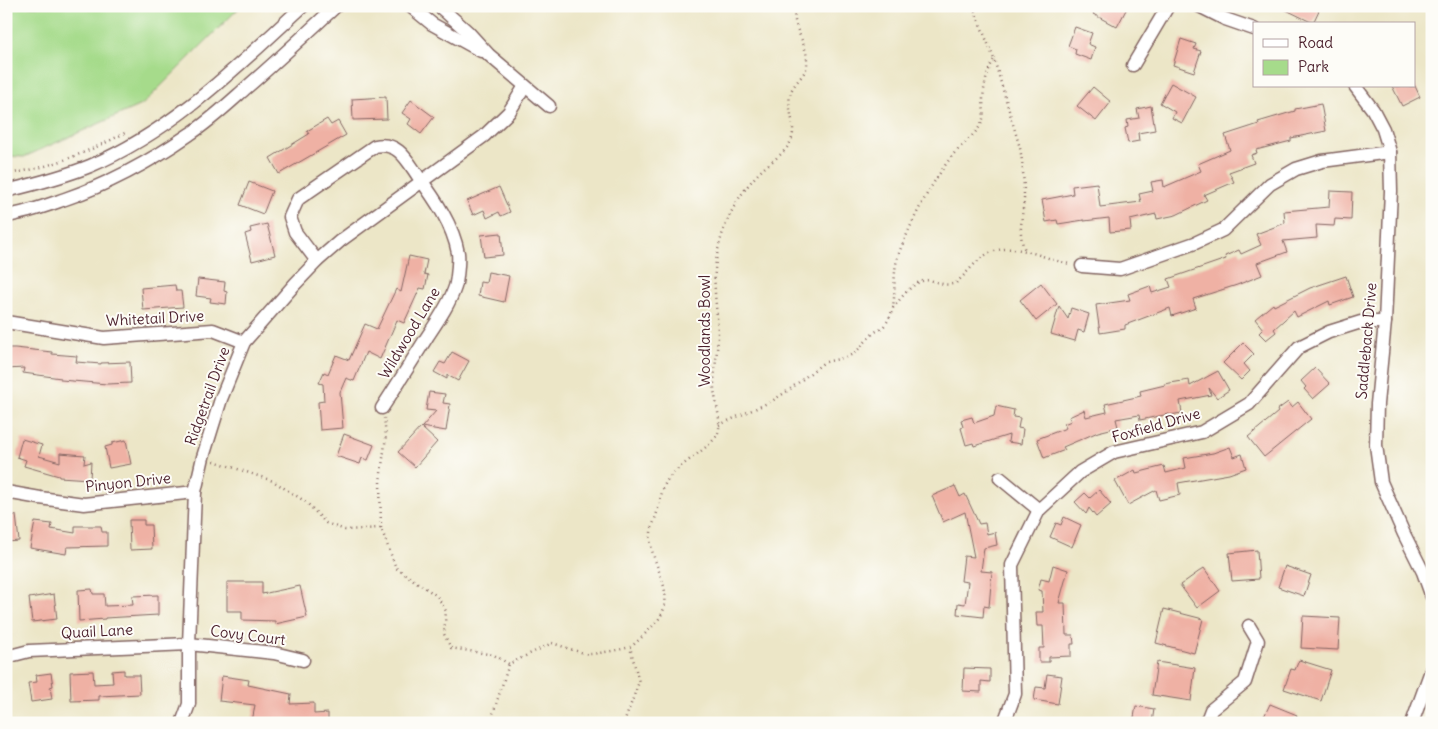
<svg xmlns="http://www.w3.org/2000/svg" width="1438" height="729" font-family="Delius,sans-serif">
<style>
.green{fill:#a6db8b;stroke:#787d5b}
.building{fill:#efb1a4}
.lines{fill:none;stroke-linecap:round;stroke-linejoin:round}
.minor-casing{stroke:#836562;stroke-width:15}
.path{stroke:#836562;stroke-width:2.5;stroke-dasharray:1 4;stroke-linecap:butt}
.minor{stroke:#fff;stroke-width:12}
.labels{text-anchor:middle;dominant-baseline:central;stroke-width:4;stroke-linejoin:round;paint-order:stroke}
.street-label{font-size:15px;fill:#4a1f2b;stroke:#fdfcf7}
</style>
<rect width="100%" height="100%" fill="#fdfcf7"/>
<filter id="ink" filterUnits="userSpaceOnUse"><feTurbulence type="fractalNoise" baseFrequency=".02" numOctaves="2"/><feDisplacementMap in="SourceGraphic" scale="10" xChannelSelector="R" yChannelSelector="G"/><feConvolveMatrix kernelMatrix="1 2 1 2 8 2 1 2 1" color-interpolation-filters="sRGB"/></filter>
<filter id="wash" filterUnits="userSpaceOnUse"><feTurbulence type="fractalNoise" baseFrequency=".0096" numOctaves="4" result="noise"/><feDisplacementMap in="SourceGraphic" scale="20" xChannelSelector="R" yChannelSelector="G"/><feGaussianBlur stdDeviation="1.12" result="paint"/><feColorMatrix in="noise" values="0 0 0 0 0 0 0 0 0 0 0 0 0 0 0 0 0 1.4 0 .05"/><feComposite in="paint" operator="in"/></filter>
<g filter="url(#wash)">
<rect width="100%" height="100%" fill="#ece6c7"/>
<!-- green -->
<polygon class="green" points="6,6 241,6 143,104 24,157 6,156"/>
<g id="blocks">
<!-- building -->
<g class="building">
<polygon points="1098,6 1128,6 1117,27 1093,14"/>
<polygon points="1278,6 1321,6 1313,23"/>
<polygon points="1075,27 1092,33 1088,44 1095,47 1091,60 1075,54 1076,49 1068,46"/>
<polygon points="1181,39 1196,44 1194,49 1201,51 1194,72 1173,65"/>
<polygon points="1171,83 1196,97 1182,123 1172,118 1175,112 1160,103"/>
<polygon points="1392,86 1415,86 1420,97 1402,106"/>
<polygon points="1093,87 1111,102 1096,121 1077,106"/>
<polygon points="386,97 387,119 353,120 352,99"/>
<polygon points="411,100 434,117 421,134 408,124 411,119 402,113"/>
<polygon points="1321,104 1326,131 1291,138 1291,141 1256,150 1257,153 1251,155 1254,163 1229,172 1234,182 1204,195 1207,200 1176,215 1157,219 1156,214 1130,220 1131,230 1110,232 1109,218 1084,221 1084,220 1058,224 1057,220 1046,222 1042,200 1073,194 1072,186 1097,183 1100,207 1141,202 1139,194 1153,191 1151,182 1163,180 1164,187 1201,171 1198,164 1230,150 1225,135 1259,124 1258,122 1295,111 1295,109"/>
<polygon points="1151,106 1155,130 1138,133 1139,141 1128,143 1125,128 1128,127 1127,120 1139,118 1137,109"/>
<polygon points="327,119 331,125 338,121 346,135 279,174 270,158 309,134 307,131"/>
<polygon points="249,182 272,191 263,214 240,205"/>
<polygon points="499,187 510,212 501,216 499,212 487,218 484,210 473,215 467,201"/>
<polygon points="1330,191 1352,192 1351,220 1335,219 1334,226 1316,225 1317,238 1283,241 1287,252 1257,263 1262,275 1237,285 1193,299 1196,308 1172,316 1170,308 1125,325 1125,329 1100,333 1096,305 1130,300 1128,294 1150,286 1152,293 1171,287 1168,279 1226,259 1225,256 1239,250 1241,254 1261,245 1256,234 1285,223 1284,211 1329,207"/>
<polygon points="267,224 275,255 252,261 245,234 251,232 250,228"/>
<polygon points="501,233 503,255 484,257 481,235"/>
<polygon points="409,256 427,260 424,274 428,275 425,289 420,288 404,323 397,320 380,359 366,352 354,381 346,378 340,392 343,428 320,430 318,402 324,401 323,384 319,383 324,372 328,374 336,355 349,360 365,324 377,329 396,289 401,292"/>
<polygon points="488,272 509,276 504,302 478,296 480,282 486,283"/>
<polygon points="1346,276 1353,297 1330,305 1329,301 1297,317 1294,311 1274,329 1276,332 1266,340 1259,333 1263,329 1255,319 1273,304 1274,306 1310,288"/>
<polygon points="198,279 225,282 224,291 227,292 226,304 210,302 211,298 196,296"/>
<polygon points="1041,283 1057,304 1036,321 1020,300"/>
<polygon points="175,285 176,291 181,291 183,307 143,310 141,288"/>
<polygon points="1059,306 1068,319 1071,308 1089,314 1084,332 1078,330 1075,341 1051,334"/>
<polygon points="1243,343 1254,354 1244,364 1250,371 1241,380 1223,363"/>
<polygon points="6,348 15,348 52,352 52,354 77,356 76,362 101,364 101,363 130,362 131,383 107,384 61,380 61,378 23,373 24,368 6,369"/>
<polygon points="452,352 469,361 458,381 447,375 447,379 434,372 440,362 445,364"/>
<polygon points="1315,368 1330,384 1313,399 1304,389 1306,387 1301,381"/>
<polygon points="1218,371 1229,390 1217,398 1209,388 1211,395 1180,401 1182,413 1170,415 1169,414 1140,420 1139,415 1116,419 1118,427 1098,432 1063,447 1065,450 1044,458 1037,439 1066,428 1064,424 1071,421 1069,417 1084,410 1086,417 1107,412 1105,404 1141,396 1140,391 1165,385 1164,384 1189,380 1190,386"/>
<polygon points="429,392 445,394 443,403 450,404 446,431 422,427 436,411 426,410"/>
<polygon points="1288,402 1292,407 1298,402 1311,419 1264,457 1248,437 1278,412 1277,410"/>
<polygon points="996,406 1014,410 1013,417 1020,418 1018,428 1023,429 1021,444 1008,442 1009,435 974,446 973,443 966,445 961,428 963,427 961,420 972,417 974,423 994,416"/>
<polygon points="421,427 437,442 415,467 398,452"/>
<polygon points="344,434 374,445 368,460 362,458 360,464 336,456"/>
<polygon points="22,439 42,445 39,456 60,462 60,453 85,455 84,464 91,462 90,479 59,477 59,476 24,466 26,460 17,457"/>
<polygon points="126,440 131,464 109,468 105,447 112,445 112,443"/>
<polygon points="1230,447 1234,457 1242,454 1246,468 1229,474 1178,483 1180,495 1159,500 1156,490 1128,505 1115,481 1135,470 1136,473 1164,466 1166,473 1186,468 1184,458 1213,453"/>
<polygon points="955,486 960,497 965,494 979,524 985,523 987,534 995,532 997,545 984,548 981,571 992,572 989,607 984,606 983,617 957,614 958,603 965,604 968,582 961,581 964,556 974,557 965,512 943,522 932,496"/>
<polygon points="1099,490 1111,504 1096,517 1089,508 1086,514 1075,502 1085,493 1090,498"/>
<polygon points="16,515 19,541 6,542 6,516"/>
<polygon points="1064,517 1081,525 1072,547 1050,537 1056,523 1061,525"/>
<polygon points="129,520 144,520 144,525 151,525 152,549 130,550"/>
<polygon points="35,522 52,524 51,529 75,533 75,526 101,526 102,532 107,532 107,546 67,547 66,554 30,548"/>
<polygon points="1257,550 1259,579 1232,581 1229,553"/>
<polygon points="1053,565 1068,570 1059,603 1065,603 1066,635 1073,635 1074,644 1071,644 1071,656 1049,657 1049,662 1039,662 1039,648 1044,648 1043,626 1037,626 1036,612 1043,612 1042,591 1038,590 1041,579 1049,581"/>
<polygon points="1285,566 1311,575 1304,596 1278,587"/>
<polygon points="1204,568 1220,591 1197,608 1180,585"/>
<polygon points="227,582 262,582 262,594 300,586 307,617 275,624 275,621 242,620 242,611 227,611"/>
<polygon points="92,589 93,594 104,594 105,606 133,605 132,596 158,595 158,615 105,618 105,619 79,621 78,590"/>
<polygon points="54,594 57,619 32,622 29,598"/>
<polygon points="1164,609 1203,619 1194,653 1156,643"/>
<polygon points="1303,616 1340,618 1338,650 1301,648"/>
<polygon points="1299,660 1331,670 1321,701 1284,689 1291,669 1295,670"/>
<polygon points="1157,662 1195,668 1191,701 1152,695"/>
<polygon points="964,668 990,669 990,682 981,681 981,692 963,691"/>
<polygon points="124,670 124,675 139,675 140,694 99,696 99,700 71,701 70,672 93,671 94,684 113,683 112,671"/>
<polygon points="51,673 53,686 50,687 52,699 31,702 28,683 37,682 36,675"/>
<polygon points="1047,674 1062,676 1058,704 1034,700 1036,687 1045,688"/>
<polygon points="222,676 249,680 248,685 291,694 290,704 314,703 314,714 328,713 328,723 252,722 255,705 219,701"/>
<polygon points="1270,704 1297,715 1294,723 1261,723"/>
<polygon points="1136,706 1154,709 1152,723 1133,723"/>
</g>
</g>
</g>
<g filter="url(#ink)">
<use href="#blocks" fill-opacity="0" stroke="#836562" stroke-width="1"/>
<g class="lines">
<!-- minor casing -->
<g class="minor-casing">
<g id="minor">
<polyline points="410,6 432,24 481,51"/>
<polyline points="439,6 468,32 489,55 549,106"/>
<polyline points="1199,6 1225,19 1254,29"/>
<polyline points="1133,65 1168,6"/>
<polyline points="1355,86 1373,110 1383,129 1390,152 1391,191 1385,322 1377,404 1376,445 1381,482 1404,534 1423,572 1432,597"/>
<path d="M6,191C35,184 63,177 90,166C173,131 238,66 303,6"/>
<path d="M6,216C27,213 45,206 65,199C109,184 151,161 190,134C210,121 228,104 246,88C276,62 306,34 336,6"/>
<path d="M317,261L295,232L290,217L298,199L375,146C398,141 407,160 418,176C435,199 453,225 458,253C459,260 457,281 455,287C449,305 437,322 427,337C412,361 397,385 382,408"/>
<polyline points="1082,266 1120,269 1195,243 1223,230 1270,184 1296,169 1322,161 1390,152"/>
<polyline points="6,322 104,338 213,330 244,342"/>
<polyline points="1000,478 1039,510"/>
<polyline points="6,492 40,498 84,504 195,492"/>
<polyline points="6,657 29,651 189,644 274,653 303,660"/>
<polyline points="182,723 189,704 189,644 195,492 203,457 221,399 244,342 295,284 317,261 340,241 484,136 509,112 525,86"/>
<polyline points="1004,723 1015,694 1012,565 1039,510 1080,472 1114,452 1202,432 1249,404 1299,347 1329,332 1361,322 1385,322"/>
<polyline points="1206,723 1211,710 1245,682 1258,641 1249,626"/>
<polyline points="1412,723 1432,668"/>
</g>
</g>
<!-- path -->
<g class="path">
<path d="M973,6L994,59L1020,148C1023,165 1024,182 1024,199C1023,217 1017,233 1025,250"/>
<path d="M6,174C48,169 88,152 125,133"/>
<path d="M893,308C902,297 916,276 933,281C942,284 947,286 956,283C966,274 974,263 984,256C1012,238 1042,259 1070,264"/>
<path d="M719,425L772,401L789,390L823,363C831,360 838,360 846,357C859,353 864,341 874,333C877,330 881,330 884,326C899,308 892,285 896,264C898,255 901,247 905,239C917,210 933,181 952,156C960,146 977,134 982,122C985,115 983,106 983,99C984,86 987,71 994,59"/>
<polyline points="214,461 273,481 306,502 326,523 345,530 381,528 396,568 437,596 446,611 444,634 451,648 494,655 509,664"/>
<polyline points="381,528 380,481 386,436 384,418"/>
<path d="M490,723L509,664L552,643C562,646 580,653 590,654C595,654 625,649 630,647C634,646 655,624 658,620C677,594 654,570 651,544C649,534 653,525 656,516C659,506 661,492 666,482C676,465 712,448 718,433C722,422 715,401 714,389C714,372 717,355 718,337C718,312 712,287 716,261C721,227 737,194 762,170C771,161 788,152 792,138C796,124 787,109 790,95C793,81 809,75 807,60C806,40 791,28 795,6"/>
<polyline points="624,723 639,682 630,647"/>
</g>
<!-- minor -->
<use href="#minor" class="minor"/>
</g>
</g>
<g class="labels">
<!-- street labels -->
<g class="street-label">
<text transform="translate(155 318) rotate(-3)">Whitetail Drive</text>
<text transform="translate(704 331) rotate(-90)">Woodlands Bowl</text>
<text transform="translate(409 333) rotate(-59)">Wildwood Lane</text>
<text transform="translate(1366 341) rotate(-85)">Saddleback Drive</text>
<text transform="translate(207 396) rotate(-70)">Ridgetrail Drive</text>
<text transform="translate(1156 425) rotate(-16)">Foxfield Drive</text>
<text transform="translate(128 482) rotate(-6)">Pinyon Drive</text>
<text transform="translate(97 631) rotate(-3)">Quail Lane</text>
<text transform="translate(248 635) rotate(7)">Covy Court</text>
</g>
</g>
<!-- margin -->
<rect width="1438" height="729" fill="none" stroke="#fdfcf7" stroke-width="25"/>
<!-- legend -->
<rect x="1253" y="22" width="162" height="65" fill="#fdfcf7" stroke="#b5a4a5"/>
<rect x="1263" y="39" width="25" height="8" fill="#ffffff" stroke="#b5a4a5"/>
<text x="1298" y="48" font-size="15" fill="#4a1f2b">Road</text>
<rect x="1263" y="60" width="25" height="15" fill="#a6db8b" stroke="#b5a4a5"/>
<text x="1298" y="72" font-size="15" fill="#4a1f2b">Park</text>
</svg>
